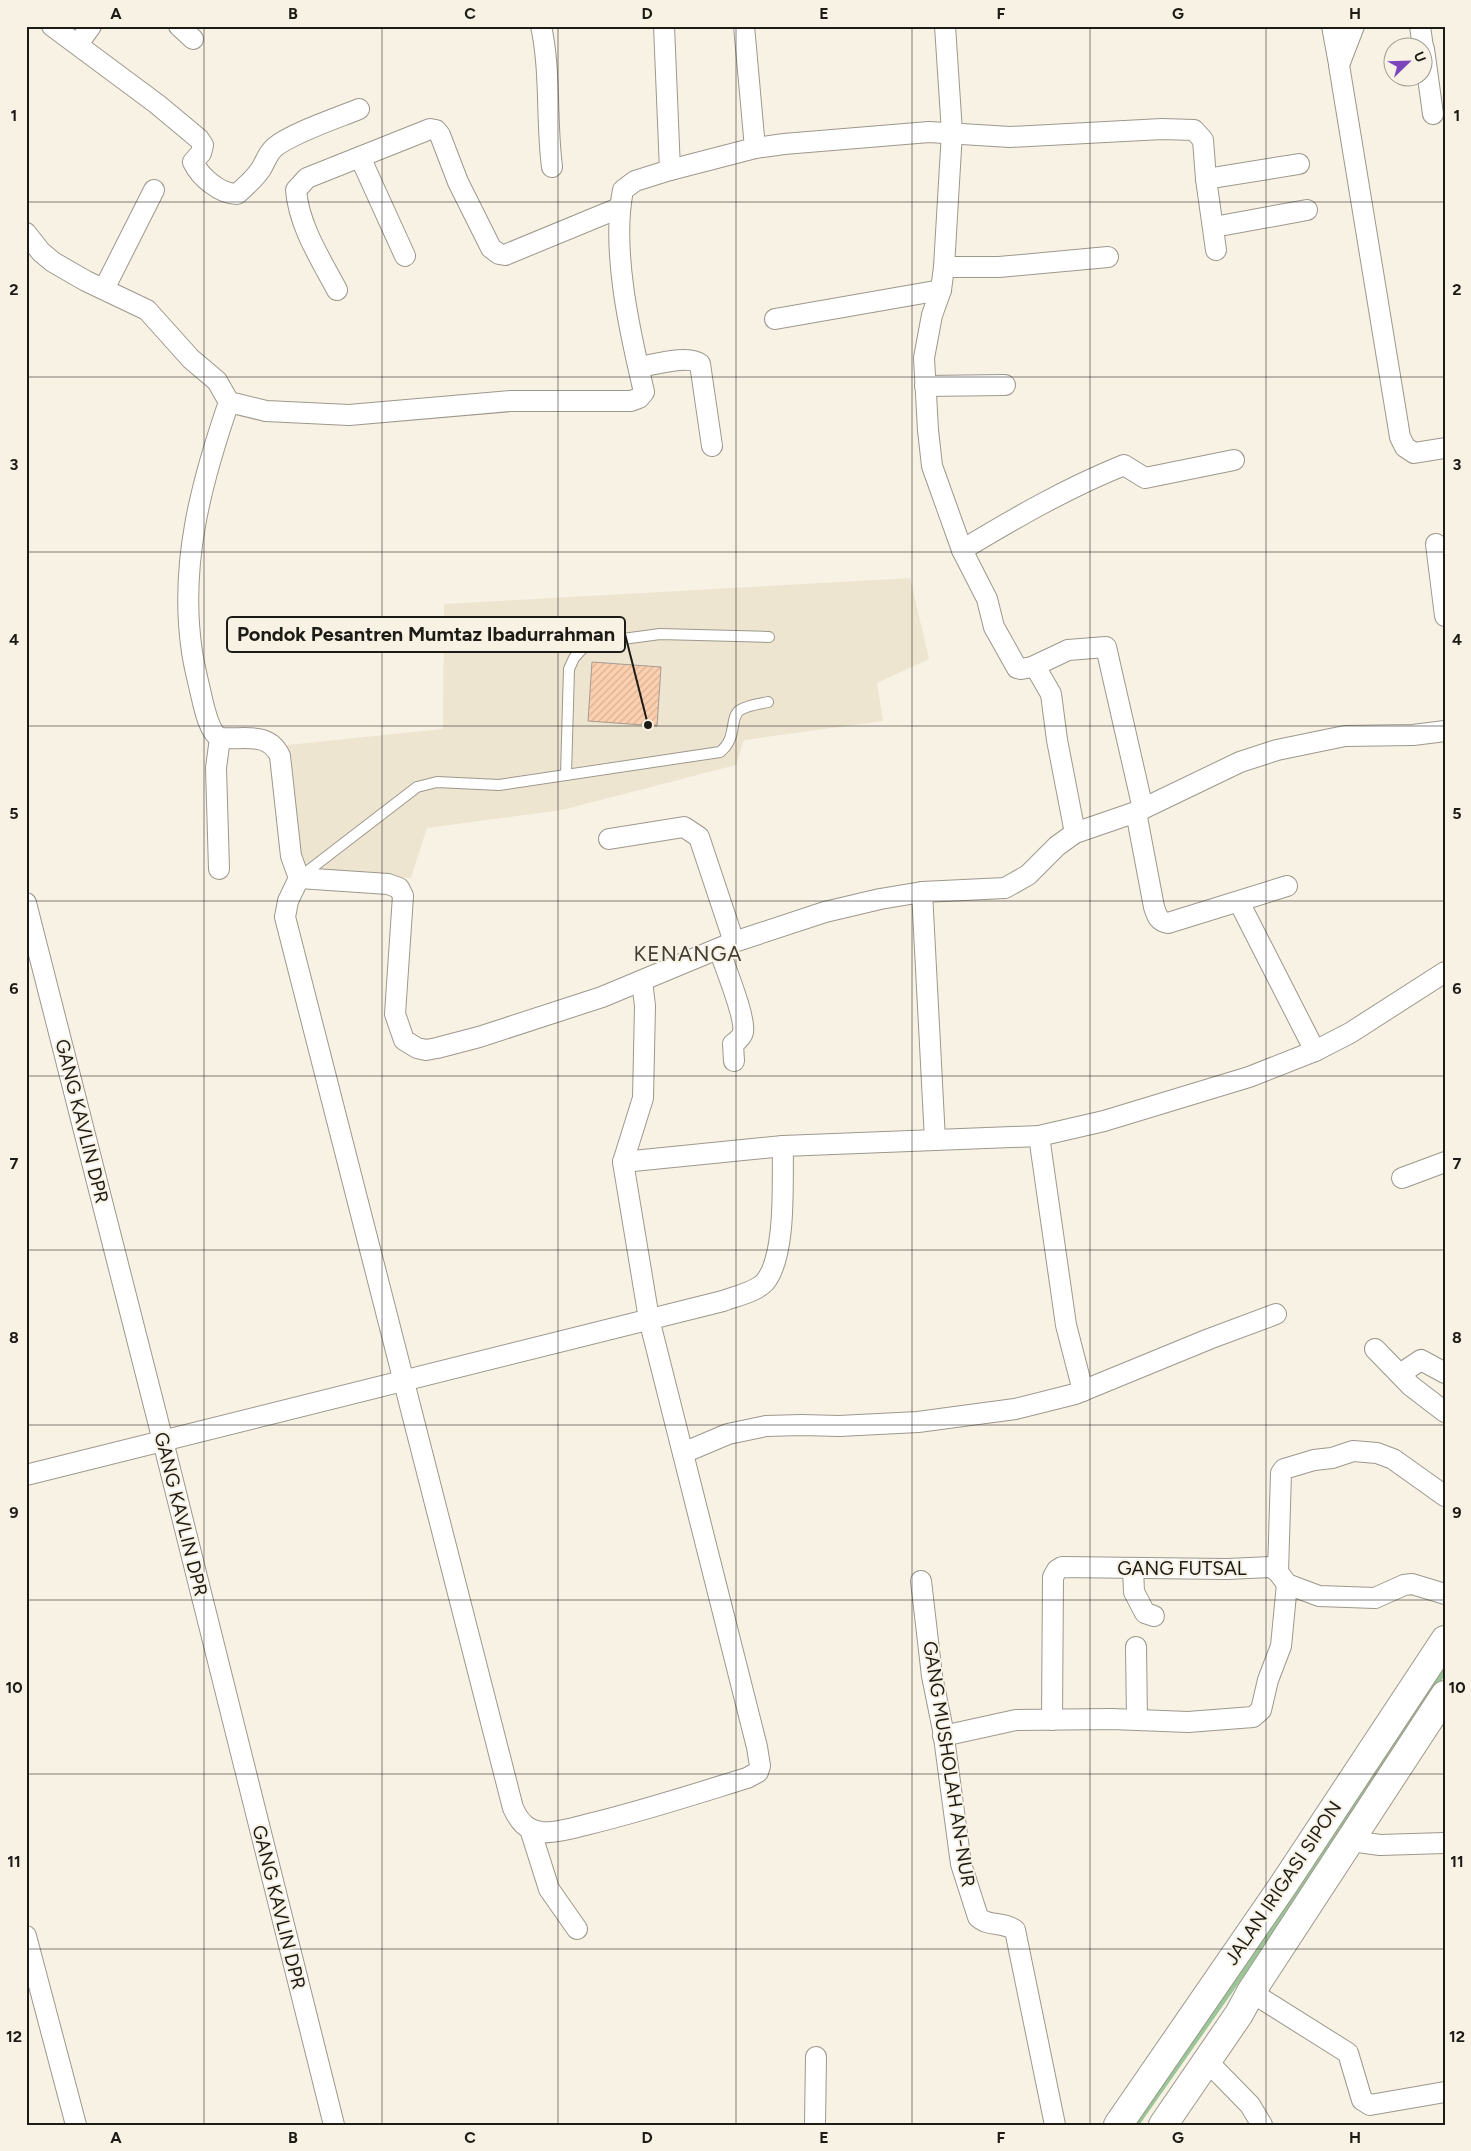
<svg xmlns="http://www.w3.org/2000/svg" width="1471" height="2151" font-family="Figtree,sans-serif">
<style>
.built{fill:#eee5d1}
.lines{fill:none;stroke-linecap:round;stroke-linejoin:round}
.stream{stroke:#99c797;stroke-width:5.5}
.building{fill:url(#building-hatch);stroke:#a79b93}
.lane-casing{stroke:#9d988c;stroke-width:12}
.street-casing{stroke:#9d988c;stroke-width:22}
.secondary-casing{stroke:#9d988c;stroke-width:30}
.lane{stroke:#fff;stroke-width:10}
.street{stroke:#fff;stroke-width:20}
.secondary{stroke:#fff;stroke-width:28}
.grid{fill:none;stroke:#1d1b16;stroke-width:1;stroke-opacity:0.55}
.labels{text-anchor:middle;dominant-baseline:central;stroke-width:4;stroke-linejoin:round;paint-order:stroke}
.street-label{font-size:19px;fill:#1d1b16;stroke:#f8f2e5}
.quarter-label{font-size:21px;letter-spacing:1px;fill:#454036;stroke:#f8f2e5}
.leader{fill:none;stroke:#1d1b16;stroke-width:2}
.callout-dot{fill:#1d1b16;stroke:#f8f2e5;stroke-width:2}
.callout{fill:#f8f2e5;stroke:#1d1b16;stroke-width:2}
.callout-label{font-size:20px;text-anchor:middle;font-weight:bold;fill:#1d1b16}
.neatline{fill:none;stroke:#1d1b16;stroke-width:2}
.grid-label{font-size:16px;text-anchor:middle;font-weight:bold;fill:#1d1b16}
</style>
<defs>
<pattern id="building-hatch" width="6" height="6" patternUnits="userSpaceOnUse" patternTransform="scale(1.25)"><rect width="6" height="6" fill="#fccfaf"/><path d="M-1 1l2-2M0 6l6-6M5 7l2-2" fill="none" stroke="#d8b196"/></pattern>
</defs>
<rect width="100%" height="100%" fill="#f8f2e5"/>
<!-- built -->
<polygon class="built" points="910,578 929,659 877,683 883,721 744,740 736,765 562,810 427,828 411,878 323,875 300,868 287,745 443,729 444,604"/>
<g class="lines">
<!-- stream -->
<polyline class="stream" points="1136,2125 1288,1908 1445,1670"/>
</g>
<!-- building -->
<polygon class="building" points="592,662 661,667 657,726 588,721"/>
<g class="lines">
<!-- lane casing -->
<g class="lane-casing">
<g id="lane">
<polyline points="566,775 569,669 574,658 583,648 608,641 660,634 769,637"/>
<path d="M300,877L417,787L437,782L499,785L720,752C738,738 729,717 740,710C748,705 759,704 768,702"/>
</g>
</g>
<!-- street casing -->
<g class="street-casing">
<g id="street">
<path d="M52,26L157,104L199,139L203,145L201,153L193,162C200,177 220,194 237,194C245,187 255,178 261,169C266,161 267,154 275,147C292,133 337,118 359,109"/>
<polyline points="179,26 193,39"/>
<path d="M541,26C551,72 546,121 552,167"/>
<polyline points="664,26 670,170"/>
<polyline points="744,26 755,148"/>
<polyline points="945,26 952,132 944,267 941,290 932,315 924,358 928,430 932,466 962,550 987,599 994,627 1017,668 1021,669 1032,667 1036,668 1051,694 1057,740 1075,833"/>
<polyline points="1332,26 1339,64"/>
<polyline points="1354,26 1339,65 1400,437 1405,447 1414,453 1445,448"/>
<polyline points="1420,26 1423,48"/>
<polyline points="78,44 91,26"/>
<polyline points="1424,49 1433,114"/>
<polyline points="360,157 405,256"/>
<polyline points="1206,179 1299,164"/>
<polyline points="1214,227 1307,210"/>
<path d="M26,233L41,252L53,262L86,281L147,310L191,359L217,381L229,402L266,411L349,415L511,401H631L639,398L644,392C630,333 611,250 623,190L635,181L670,170L755,148L784,144L929,132L1010,137L1162,129L1194,130L1203,140L1206,179L1216,250"/>
<polyline points="944,267 999,267 1108,257"/>
<polyline points="104,289 154,190"/>
<path d="M337,290C320,258 299,226 296,190L307,178L430,129L436,130L440,135L458,182L491,248L499,254L505,255L619,208"/>
<polyline points="775,319 941,290"/>
<path d="M639,367C653,365 689,354 700,364L712,446"/>
<polyline points="925,386 1005,385"/>
<path d="M229,402C201,483 179,565 192,652C194,665 197,677 200,690C203,702 208,732 220,738C244,740 268,731 280,756L291,856L299,878"/>
<polyline points="1436,544 1445,616"/>
<path d="M962,550C1015,518 1067,488 1124,465L1145,478L1234,460"/>
<polyline points="1032,667 1068,650 1106,647 1143,809"/>
<path d="M1136,812L1154,907C1157,916 1158,921 1168,923L1287,886"/>
<polyline points="609,839 684,827 699,837 734,942"/>
<polyline points="219,869 216,768 220,738"/>
<path d="M299,878L288,901L285,917C359,1215 438,1511 513,1808C519,1821 526,1830 541,1832C553,1834 577,1827 589,1824C643,1811 695,1794 747,1778L758,1772L760,1766L757,1747L649,1319L623,1162L643,1098L645,1006L642,981"/>
<polyline points="299,878 388,884 399,888 403,896 395,1014 404,1040 417,1048 426,1050 437,1048 479,1037 602,997 734,942 825,912 880,899 922,892 1005,888 1028,875 1057,846 1075,833 1136,812 1240,762 1277,750 1345,736 1413,735 1445,731"/>
<polyline points="922,892 935,1140"/>
<polyline points="1239,902 1315,1051"/>
<polyline points="26,903 163,1441 334,2125"/>
<path d="M719,949C724,965 746,1017 743,1032C742,1037 737,1041 733,1044L734,1061"/>
<polyline points="1039,1136 1066,1325 1083,1391"/>
<polyline points="623,1162 783,1146 1039,1136 1104,1121 1249,1077 1315,1051 1350,1033 1445,972"/>
<polyline points="1402,1178 1445,1162"/>
<polyline points="1375,1349 1411,1386 1445,1412"/>
<polyline points="1400,1374 1421,1360 1445,1373"/>
<polyline points="683,1453 728,1434 766,1426 802,1425 839,1426 918,1422 1015,1409 1075,1394 1209,1339 1276,1314"/>
<path d="M26,1475L723,1301C736,1296 756,1292 765,1282C787,1255 782,1180 783,1146"/>
<polyline points="1133,1569 1134,1592 1145,1613 1154,1616"/>
<polyline points="1278,1572 1281,1473 1284,1469 1314,1460 1332,1458 1353,1451 1377,1453 1393,1459 1445,1496"/>
<path d="M921,1581L932,1676L943,1730L961,1864L978,1917C988,1927 1003,1921 1015,1930L1055,2125"/>
<polyline points="1136,1647 1137,1720"/>
<polyline points="1052,1720 1053,1577 1057,1570 1062,1567 1227,1569 1271,1567 1278,1572 1287,1584 1319,1596 1375,1598 1404,1585 1412,1584 1445,1594"/>
<polyline points="943,1736 1016,1720 1112,1719 1188,1722 1253,1717 1261,1710 1268,1680 1281,1646 1287,1584"/>
<polyline points="530,1829 549,1889 577,1929"/>
<polyline points="1351,1841 1380,1845 1445,1843"/>
<polyline points="26,1936 76,2125"/>
<polyline points="1251,1992 1348,2053 1362,2100 1370,2105 1445,2092"/>
<polyline points="1206,2060 1250,2105 1262,2125"/>
<polyline points="815,2125 816,2057"/>
</g>
</g>
<!-- secondary casing -->
<g class="secondary-casing">
<g id="secondary">
<polyline points="1118,2125 1284,1884 1445,1640"/>
<polyline points="1163,2125 1239,2014 1251,1992 1445,1695"/>
</g>
</g>
<!-- lane -->
<use href="#lane" class="lane"/>
<!-- street -->
<use href="#street" class="street"/>
<!-- secondary -->
<use href="#secondary" class="secondary"/>
</g>
<!-- grid -->
<path class="grid" d="M204,26V2125M382,26V2125M558,26V2125M736,26V2125M912,26V2125M1090,26V2125M1266,26V2125M26,202H1445M26,377H1445M26,552H1445M26,726H1445M26,901H1445M26,1076H1445M26,1250H1445M26,1425H1445M26,1600H1445M26,1774H1445M26,1949H1445"/>
<g class="labels">
<!-- street labels -->
<g class="street-label">
<text transform="translate(82 1121) rotate(76)">GANG KAVLIN DPR</text>
<text transform="translate(181 1514) rotate(76)">GANG KAVLIN DPR</text>
<text x="1182" y="1568">GANG FUTSAL</text>
<text transform="translate(949 1764) rotate(81)">GANG MUSHOLAH AN-NUR</text>
<text transform="translate(1283 1883) rotate(-56)">JALAN IRIGASI SIPON</text>
<text transform="translate(279 1907) rotate(76)">GANG KAVLIN DPR</text>
</g>
<!-- quarter labels -->
<g class="quarter-label">
<text x="688" y="953">KENANGA</text>
</g>
</g>
<!-- callouts -->
<path class="leader" d="M648 725L625 634"/>
<circle class="callout-dot" cx="648" cy="725" r="5"/>
<rect class="callout" x="227" y="617" width="398" height="35" rx="5"/>
<g class="callout-label">
<text x="426" y="641">Pondok Pesantren Mumtaz Ibadurrahman</text>
</g>
<!-- border -->
<rect width="1471" height="2151" fill="none" stroke="#f8f2e5" stroke-width="55"/>
<!-- north arrow -->
<g transform="translate(1408 62) rotate(67)"><circle r="24" fill="#f8f2e5" stroke="#a09c92"/>
<path d="M0-4L9 19L0 12L-9 19Z" fill="#7c45bb"/>
<text y="-8" font-size="14" font-weight="bold" text-anchor="middle" fill="#1d1b16">U</text>
</g>
<rect x="28" y="28" width="1416" height="2096" class="neatline"/>
<g class="grid-label">
<text x="116" y="19">A</text>
<text x="293" y="19">B</text>
<text x="470" y="19">C</text>
<text x="647" y="19">D</text>
<text x="824" y="19">E</text>
<text x="1001" y="19">F</text>
<text x="1178" y="19">G</text>
<text x="1355" y="19">H</text>
<text x="14" y="121">1</text>
<text x="1457" y="121">1</text>
<text x="14" y="295">2</text>
<text x="1457" y="295">2</text>
<text x="14" y="470">3</text>
<text x="1457" y="470">3</text>
<text x="14" y="645">4</text>
<text x="1457" y="645">4</text>
<text x="14" y="819">5</text>
<text x="1457" y="819">5</text>
<text x="14" y="994">6</text>
<text x="1457" y="994">6</text>
<text x="14" y="1169">7</text>
<text x="1457" y="1169">7</text>
<text x="14" y="1343">8</text>
<text x="1457" y="1343">8</text>
<text x="14" y="1518">9</text>
<text x="1457" y="1518">9</text>
<text x="14" y="1693">10</text>
<text x="1457" y="1693">10</text>
<text x="14" y="1867">11</text>
<text x="1457" y="1867">11</text>
<text x="14" y="2042">12</text>
<text x="1457" y="2042">12</text>
<text x="116" y="2143">A</text>
<text x="293" y="2143">B</text>
<text x="470" y="2143">C</text>
<text x="647" y="2143">D</text>
<text x="824" y="2143">E</text>
<text x="1001" y="2143">F</text>
<text x="1178" y="2143">G</text>
<text x="1355" y="2143">H</text>
</g>
</svg>
